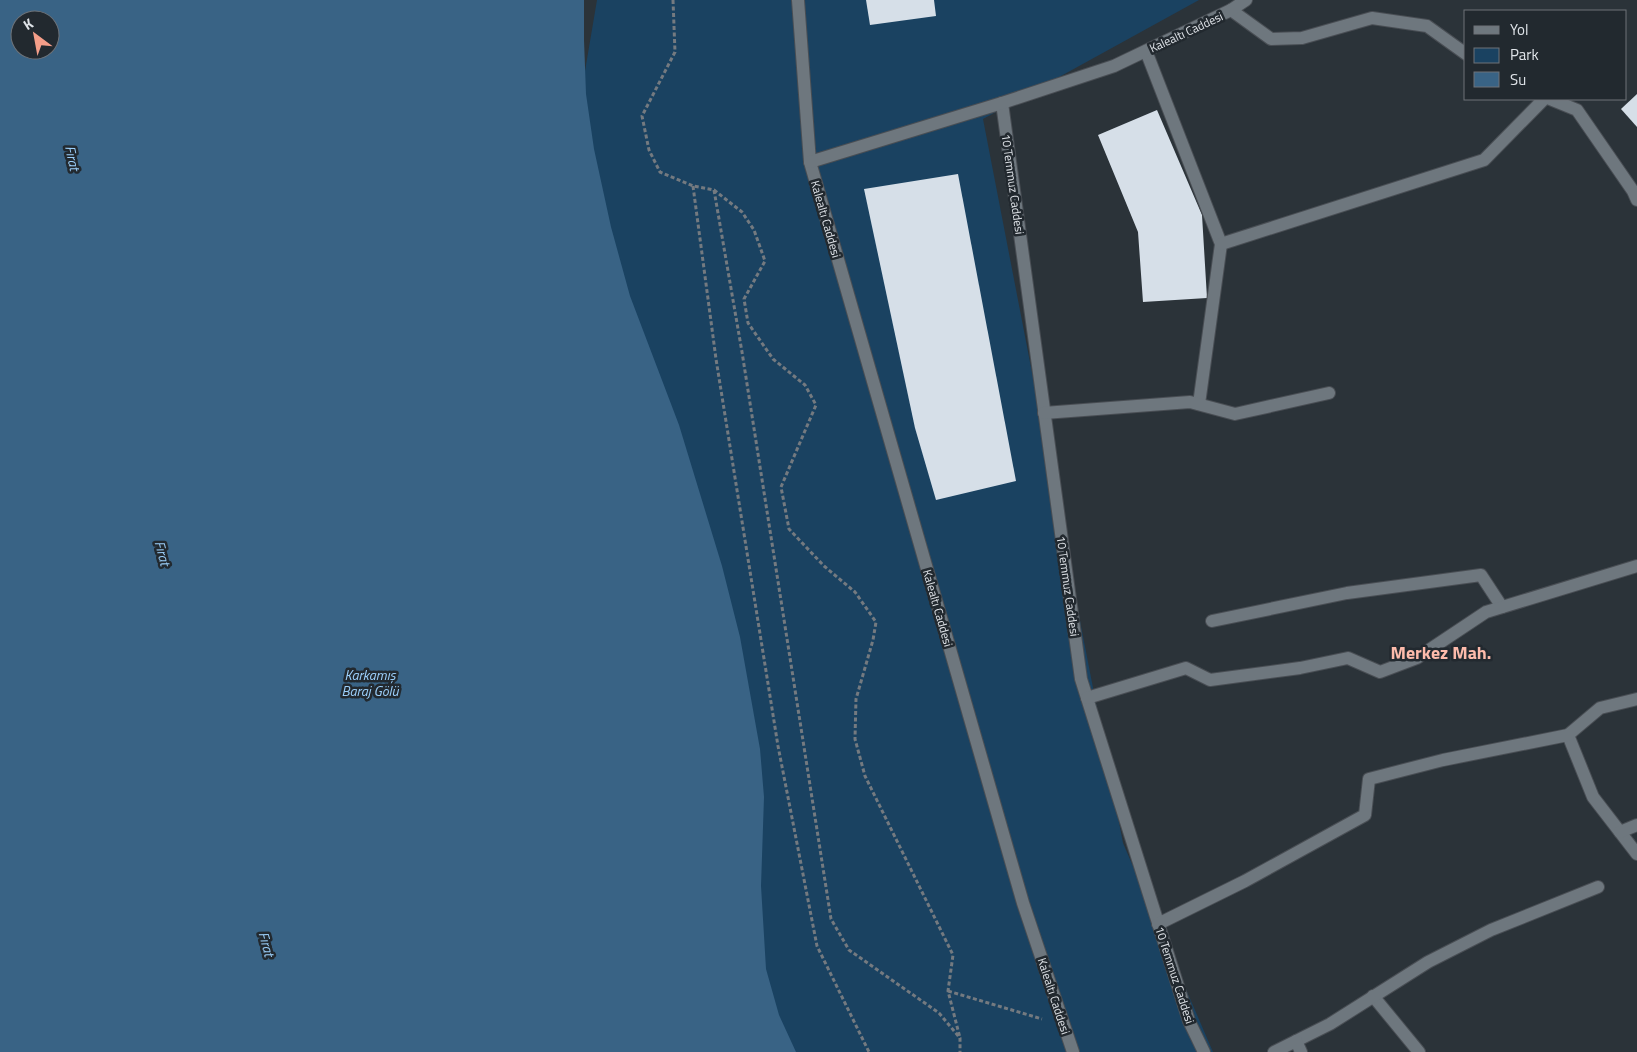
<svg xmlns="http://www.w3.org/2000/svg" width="1637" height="1052" font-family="'Titillium Web',sans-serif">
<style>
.green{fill:#1a4261}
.water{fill:#396385;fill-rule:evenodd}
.building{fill:#d6dfe8}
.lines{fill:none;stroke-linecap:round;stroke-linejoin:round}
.minor-casing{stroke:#494e54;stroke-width:14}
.path{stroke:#747a80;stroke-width:3;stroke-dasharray:4 2.5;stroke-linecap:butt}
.minor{stroke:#6e777e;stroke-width:12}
.labels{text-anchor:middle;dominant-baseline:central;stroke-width:5;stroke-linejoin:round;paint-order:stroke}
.street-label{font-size:12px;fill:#dfe3e8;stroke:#22292f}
.water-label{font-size:14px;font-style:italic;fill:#9bcffa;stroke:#22292f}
.district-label{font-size:18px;font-weight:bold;fill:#fdbbab;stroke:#22292f}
</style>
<rect width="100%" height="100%" fill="#2b3339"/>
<!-- green -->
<polygon class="green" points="597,0 1199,0 983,119 1123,843 1213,1052 669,1052 564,195"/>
<!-- water -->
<path class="water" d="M0,0H584V40L586,94L594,149L611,227L630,296L679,425L722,566L740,637L760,749L764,797L761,886L766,969L779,1015L796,1052H0ZM20,20H50V50H20Z"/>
<!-- building -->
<g class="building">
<polygon points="866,0 934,0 936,16 870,25"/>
<polygon points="1637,94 1637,127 1621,109"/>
<polygon points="1157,110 1202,215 1207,298 1143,302 1138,232 1098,135"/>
<polygon points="958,174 1016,481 936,500 915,428 864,189"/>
</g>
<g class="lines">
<!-- minor casing -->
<g class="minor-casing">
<g id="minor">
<polyline points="798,0 810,162 1023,903 1073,1052"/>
<polyline points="1231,10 1271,39 1302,38 1372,18 1427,26 1466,54"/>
<polyline points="1146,51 1221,244 1199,404"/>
<polyline points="1550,99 1577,110 1633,191 1637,200"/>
<polyline points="1002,103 1081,679 1189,1021 1204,1052"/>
<polyline points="810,162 1002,103 1114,66 1231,10 1246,0"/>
<polyline points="1221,244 1484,160 1544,99"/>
<polyline points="1044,413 1190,402 1235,414 1329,393"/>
<polyline points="1212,621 1347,593 1481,575 1502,607"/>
<polyline points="1087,698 1186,668 1210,680 1300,668 1348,658 1380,672 1417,658 1486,612 1637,566"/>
<polyline points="1568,735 1593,797 1637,854"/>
<polyline points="1620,832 1637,825"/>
<polyline points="1158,924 1245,881 1365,815 1369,779 1443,760 1568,735 1600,708 1637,699"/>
<polyline points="1373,996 1419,1052"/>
<polyline points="1296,1041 1330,1024 1428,962 1491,930 1598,887"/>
<polyline points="1274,1052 1296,1041 1301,1052"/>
</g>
</g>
<!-- path -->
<g class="path">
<polyline points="673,0 675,52 642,116 649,150 660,172 693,186 714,190 742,212 754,230 765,261 744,299 748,323 773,359 805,385 816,405 781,487 789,529 824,566 855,592 876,622 873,640 856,699 855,739 865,776 953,955 948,991 960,1038"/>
<polyline points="693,186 716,359 778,746 817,946 869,1052"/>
<polyline points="714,190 742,352 831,919 849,950 939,1013 960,1038 960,1052"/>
<polyline points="948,991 1042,1019"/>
</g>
<!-- minor -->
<use href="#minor" class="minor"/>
</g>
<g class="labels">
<!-- street labels -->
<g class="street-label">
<text transform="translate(1186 32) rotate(-25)">Kalealtı Caddesi</text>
<text transform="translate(1013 184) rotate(82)">10 Temmuz Caddesi</text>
<text transform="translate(826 219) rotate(74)">Kalealtı Caddesi</text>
<text transform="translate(1068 586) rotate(82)">10 Temmuz Caddesi</text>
<text transform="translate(938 608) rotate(74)">Kalealtı Caddesi</text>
<text transform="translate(1175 975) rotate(72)">10 Temmuz Caddesi</text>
<text transform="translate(1054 996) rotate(72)">Kalealtı Caddesi</text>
</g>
<!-- water labels -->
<g class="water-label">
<text transform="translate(73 158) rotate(78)">Fırat</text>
<text transform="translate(163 553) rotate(76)">Fırat</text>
<text x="370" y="674">Karkamış<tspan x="370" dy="16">Baraj Gölü</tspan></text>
<text transform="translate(267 944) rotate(75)">Fırat</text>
</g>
<!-- district labels -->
<g class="district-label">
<text x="1441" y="652">Merkez Mah.</text>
</g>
</g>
<!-- legend -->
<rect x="1464" y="10" width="162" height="90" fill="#22292f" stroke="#6e7379"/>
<rect x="1474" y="26" width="25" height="8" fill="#6e777e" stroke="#6e7379"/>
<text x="1510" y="35" font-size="15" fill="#dfe3e8">Yol</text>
<rect x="1474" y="48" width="25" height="15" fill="#1a4261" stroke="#6e7379"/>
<text x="1510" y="60" font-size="15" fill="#dfe3e8">Park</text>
<rect x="1474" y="72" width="25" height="15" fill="#396385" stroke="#6e7379"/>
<text x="1510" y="85" font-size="15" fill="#dfe3e8">Su</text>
<!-- north arrow -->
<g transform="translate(35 35) rotate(328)"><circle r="24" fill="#22292f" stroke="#6e7379"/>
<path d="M0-4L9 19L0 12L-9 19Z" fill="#f49e89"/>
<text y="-8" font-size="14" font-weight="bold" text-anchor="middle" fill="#dfe3e8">K</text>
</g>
</svg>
